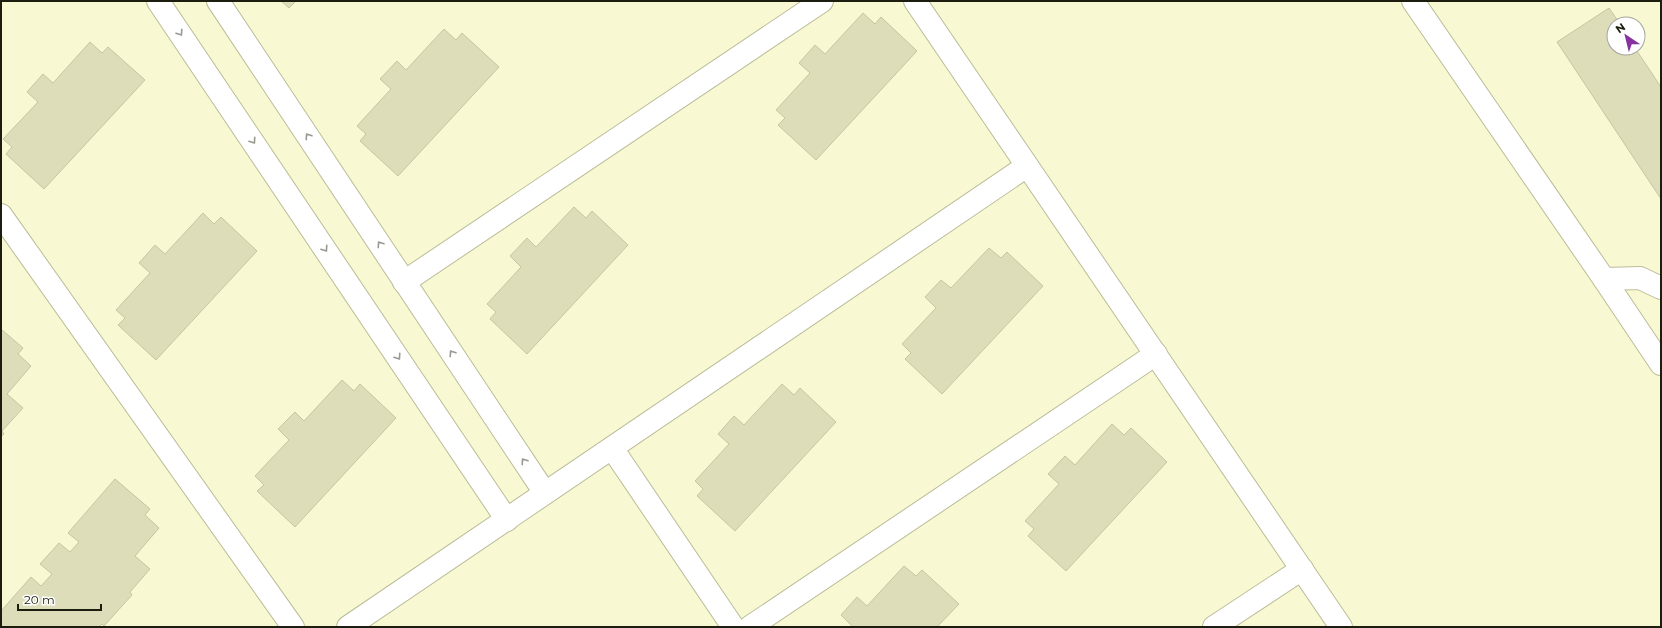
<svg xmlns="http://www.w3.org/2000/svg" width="1662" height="628" font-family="Montserrat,sans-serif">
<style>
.building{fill:#dddeb9;stroke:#c6c7a2}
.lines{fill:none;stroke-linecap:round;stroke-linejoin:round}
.minor-casing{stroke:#bbbc98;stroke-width:24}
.minor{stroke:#fff;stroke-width:22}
.oneway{stroke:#999993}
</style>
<rect width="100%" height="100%" fill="#f8f9d3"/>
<!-- building -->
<g class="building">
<polygon points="281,1 296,1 289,8"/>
<polygon points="1609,8 1620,24 1614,24 1614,48 1635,48 1661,87 1661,199 1557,42"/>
<polygon points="863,13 875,24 881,17 917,51 816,160 778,125 785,118 776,110 810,73 799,63 815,45 825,54"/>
<polygon points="444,29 456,40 462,33 499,67 398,176 360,141 366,134 357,126 391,89 380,79 397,61 406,70"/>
<polygon points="90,42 102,53 108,47 145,80 44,189 6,154 12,147 3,139 38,102 27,92 43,74 53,83"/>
<polygon points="574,207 586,218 592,211 628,245 527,354 490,319 496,312 487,304 521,267 510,256 527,238 536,247"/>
<polygon points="203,213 214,224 221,217 257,251 156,360 118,325 125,318 116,310 150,273 139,263 155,245 165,254"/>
<polygon points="989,248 1001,258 1007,252 1043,286 942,394 905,359 911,353 902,344 936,308 925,297 941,280 951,288"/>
<polygon points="1,329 23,348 18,354 31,366 7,394 23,408 2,431 4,434 1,437"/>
<polygon points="342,380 354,391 360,384 396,418 295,527 257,491 264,485 255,476 289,440 278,429 295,412 304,421"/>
<polygon points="782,384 794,395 800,388 836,422 735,531 697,496 703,489 695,481 729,444 718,434 734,416 744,425"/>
<polygon points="1112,424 1124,435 1131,428 1167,462 1066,571 1028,536 1034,529 1025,521 1059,484 1048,474 1065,456 1075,465"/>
<polygon points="115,479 150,509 145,515 159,528 135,556 150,569 130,592 132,595 104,626 102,624 99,627 1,627 1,611 31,577 41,586 52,574 40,564 59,543 70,552 79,542 68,533"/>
<polygon points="904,566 916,576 922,570 959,604 937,627 850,627 852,626 841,615 857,597 867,606"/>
</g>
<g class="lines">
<!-- minor casing -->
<g class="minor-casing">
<g id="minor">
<polyline points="158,1 507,520"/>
<polyline points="218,1 545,493"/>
<polyline points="915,1 1341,627"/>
<polyline points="1413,1 1604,279 1661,364"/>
<polyline points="1,215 293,627"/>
<polyline points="1604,279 1640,278 1661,288"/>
<polyline points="404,282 822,1"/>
<polyline points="612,448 733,627"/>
<polyline points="348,627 1027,166"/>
<polyline points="750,627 1156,354"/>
<polyline points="1214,627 1302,569"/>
</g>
</g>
<!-- minor -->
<use href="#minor" class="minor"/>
</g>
<!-- one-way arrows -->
<defs><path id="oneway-chevron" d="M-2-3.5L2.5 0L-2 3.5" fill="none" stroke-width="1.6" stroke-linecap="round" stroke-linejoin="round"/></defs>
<g class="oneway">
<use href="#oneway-chevron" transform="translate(180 33) rotate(56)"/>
<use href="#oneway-chevron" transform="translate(308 136) rotate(-124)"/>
<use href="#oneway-chevron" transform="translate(253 141) rotate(56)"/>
<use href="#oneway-chevron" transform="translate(380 244) rotate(-124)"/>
<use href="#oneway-chevron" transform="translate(325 249) rotate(56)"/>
<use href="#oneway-chevron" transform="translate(452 353) rotate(-124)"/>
<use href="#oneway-chevron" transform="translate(398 357) rotate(56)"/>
<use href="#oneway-chevron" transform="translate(524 461) rotate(-124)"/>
</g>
<!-- border -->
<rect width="1662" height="628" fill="none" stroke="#1d1d0f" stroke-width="4"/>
<!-- north arrow -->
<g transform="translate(1626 36) rotate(325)"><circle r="19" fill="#ffffff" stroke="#a5a59f"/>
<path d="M0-3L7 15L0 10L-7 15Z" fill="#88329f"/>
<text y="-6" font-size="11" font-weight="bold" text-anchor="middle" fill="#1d1d0f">N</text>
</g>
<!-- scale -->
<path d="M18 604v6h83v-6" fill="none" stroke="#1d1d0f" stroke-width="2"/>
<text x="24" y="604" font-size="12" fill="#1d1d0f" stroke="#ffffff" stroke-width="3" paint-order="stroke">20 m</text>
</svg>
